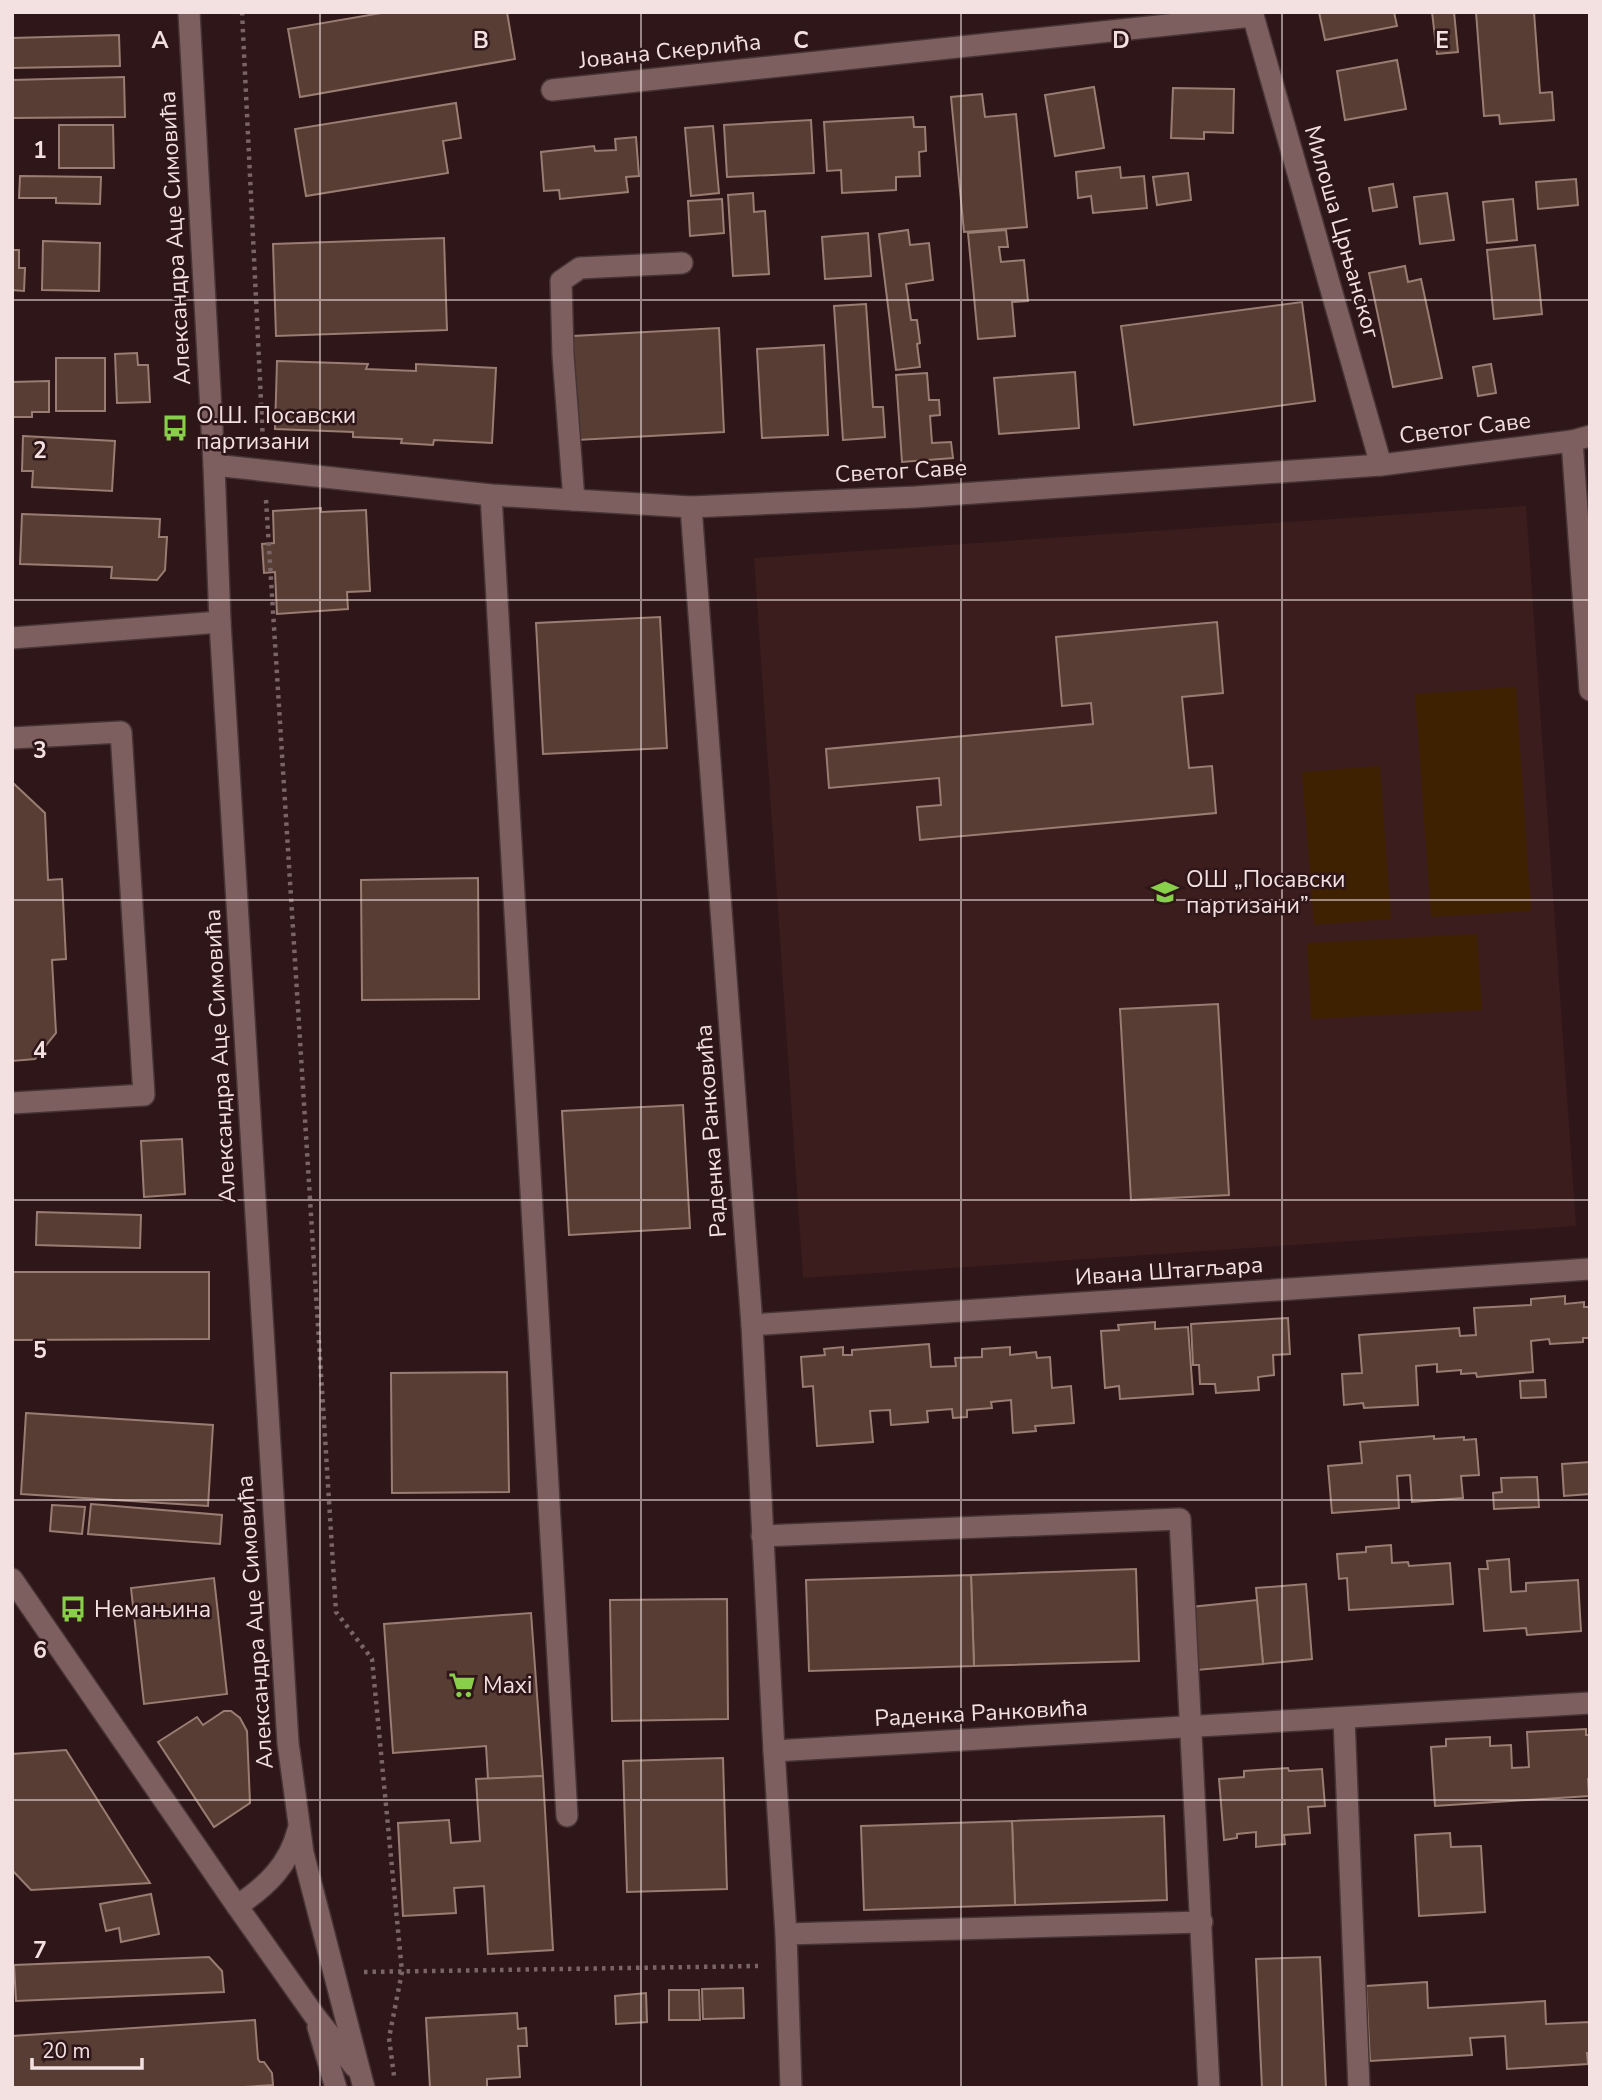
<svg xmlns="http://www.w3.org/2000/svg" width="1602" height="2100" font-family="'Nunito Sans',sans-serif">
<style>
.built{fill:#3c1d1e}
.green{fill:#3e2101}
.building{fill:#573d34;stroke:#9a7d72;stroke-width:2}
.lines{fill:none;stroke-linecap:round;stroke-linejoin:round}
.minor-casing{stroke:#473435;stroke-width:24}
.path{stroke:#7a6465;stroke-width:4.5;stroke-dasharray:3.5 5;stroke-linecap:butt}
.minor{stroke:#7d5f5f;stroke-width:21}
.grid{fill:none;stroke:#f3e1e1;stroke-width:2;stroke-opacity:0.55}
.labels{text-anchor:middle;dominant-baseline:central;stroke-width:5;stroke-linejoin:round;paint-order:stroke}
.street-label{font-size:23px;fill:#f3e1e1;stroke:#2f1618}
.poi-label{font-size:23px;fill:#f3e1e1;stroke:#2f1618;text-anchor:start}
.grid-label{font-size:23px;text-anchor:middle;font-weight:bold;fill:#f3e1e1;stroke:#2f1618;stroke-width:5;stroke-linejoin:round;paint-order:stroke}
</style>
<rect width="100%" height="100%" fill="#2f1618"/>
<!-- built -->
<polygon class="built" points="1526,506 1576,1226 803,1278 754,558"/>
<!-- green -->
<g class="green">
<polygon points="1516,687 1531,911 1431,917 1415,694"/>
<polygon points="1380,766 1391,919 1314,925 1302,772"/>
<polygon points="1477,934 1482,1010 1311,1019 1307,943"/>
</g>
<!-- building -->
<g class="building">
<polygon points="387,12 507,12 515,59 300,97 288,29"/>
<polygon points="1319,12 1394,12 1397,26 1325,40"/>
<polygon points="1432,12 1454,12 1458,52 1437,54"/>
<polygon points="1476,12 1534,12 1540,93 1552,92 1554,120 1500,124 1499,115 1484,116"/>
<polygon points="119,35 120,66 12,68 12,38"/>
<polygon points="1397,60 1406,109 1345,120 1337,71"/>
<polygon points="124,77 125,117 12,118 12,80"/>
<polygon points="1094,87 1104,148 1055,156 1045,95"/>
<polygon points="1173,88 1234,89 1233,133 1204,132 1204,139 1171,138"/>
<polygon points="982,94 985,117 1016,114 1027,227 964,232 951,97"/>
<polygon points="456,103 461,138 443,141 448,173 306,196 295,129"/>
<polygon points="913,117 914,127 925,127 926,151 919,152 920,176 896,177 896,190 842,193 841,170 827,171 824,122"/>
<polygon points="811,120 814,173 727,177 724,125"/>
<polygon points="59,125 113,125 114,168 59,168"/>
<polygon points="713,126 719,193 691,196 685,128"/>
<polygon points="636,137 639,176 626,177 628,192 560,199 559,190 544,191 541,152 594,146 595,151 616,150 615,139"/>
<polygon points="1120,167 1121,178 1144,176 1147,208 1093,213 1091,196 1078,198 1076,172"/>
<polygon points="1188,173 1191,200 1157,205 1153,177"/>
<polygon points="20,176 101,177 100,204 56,203 56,198 19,198"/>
<polygon points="1576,179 1578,205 1538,209 1536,182"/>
<polygon points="1393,184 1397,207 1373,211 1369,188"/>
<polygon points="753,193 754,212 765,211 769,274 733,276 728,195"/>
<polygon points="1447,193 1454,240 1420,244 1414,197"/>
<polygon points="722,199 724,233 690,236 688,201"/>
<polygon points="1513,199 1517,240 1487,243 1483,202"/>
<polygon points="908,230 910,245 929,243 933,280 906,284 911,320 917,320 920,343 917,344 920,367 896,370 879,234"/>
<polygon points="1006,230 1008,247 999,247 1001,262 1024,260 1028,301 1012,302 1015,336 978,339 968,233"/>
<polygon points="868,233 871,276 825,279 822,237"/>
<polygon points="444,238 447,330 276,336 273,244"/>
<polygon points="43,241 100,243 99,291 42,290"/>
<polygon points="1535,245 1542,314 1494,319 1487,250"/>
<polygon points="12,250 19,250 19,268 25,268 24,291 12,290"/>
<polygon points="1405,266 1408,282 1421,279 1442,378 1393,387 1369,273"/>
<polygon points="1302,302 1315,401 1134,425 1121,326"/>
<polygon points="866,304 873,407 883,407 885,437 843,440 834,306"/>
<polygon points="719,328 724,432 577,440 573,336"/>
<polygon points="824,345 828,435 762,438 757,349"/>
<polygon points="137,353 138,365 148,365 150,402 117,403 115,354"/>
<rect x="56" y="358" width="49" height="53"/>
<polygon points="277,361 368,364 366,369 416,371 416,364 496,368 492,443 434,440 433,445 401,443 402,439 353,437 353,432 275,429"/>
<polygon points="1491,364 1496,393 1478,396 1473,367"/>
<polygon points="1075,372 1079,428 999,434 994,378"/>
<polygon points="927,373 929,400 939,400 940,415 930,416 932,443 951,442 953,458 902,462 896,375"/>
<polygon points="49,381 49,412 32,412 32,417 12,417 12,382"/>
<polygon points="23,436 115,441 112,491 32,487 33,471 22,471"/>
<polygon points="321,508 321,512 366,510 370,591 347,592 348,609 277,614 275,572 264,573 262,544 274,543 273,511"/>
<polygon points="22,514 160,519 159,537 167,537 165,570 157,580 111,578 112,567 20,564"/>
<polygon points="660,617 667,748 543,754 536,623"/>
<polygon points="1217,622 1223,693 1182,697 1189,768 1212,766 1216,813 920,840 917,807 941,805 939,778 829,788 826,749 1093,724 1091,703 1062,706 1056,637"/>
<polygon points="12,782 45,813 48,880 62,879 66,959 52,960 56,1033 35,1059 12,1061"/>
<polygon points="478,878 479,999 362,1000 361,880"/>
<polygon points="1218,1004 1229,1195 1131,1200 1120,1009"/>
<polygon points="683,1105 690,1228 569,1235 562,1111"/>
<polygon points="182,1139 185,1194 144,1197 141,1141"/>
<polygon points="37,1212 141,1215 140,1248 36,1245"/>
<polygon points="12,1272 209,1272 209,1339 12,1340"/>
<polygon points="1565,1296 1565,1304 1584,1302 1584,1307 1590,1307 1590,1338 1583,1338 1583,1342 1550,1344 1549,1339 1531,1341 1533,1372 1477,1377 1476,1373 1461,1374 1461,1370 1437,1372 1437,1364 1416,1366 1418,1405 1364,1408 1363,1403 1344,1405 1342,1374 1362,1373 1359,1335 1459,1328 1460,1336 1476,1335 1474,1308 1531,1305 1531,1299"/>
<polygon points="1288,1318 1290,1354 1273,1355 1274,1375 1258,1377 1259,1390 1216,1393 1215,1384 1200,1384 1199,1365 1193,1365 1191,1324"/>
<polygon points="1155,1322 1155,1329 1188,1327 1193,1394 1120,1399 1119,1386 1105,1388 1101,1331 1119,1330 1118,1325"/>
<polygon points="929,1344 931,1367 956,1366 955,1358 982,1357 982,1349 1010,1347 1010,1355 1036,1352 1037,1358 1050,1357 1052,1388 1071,1386 1074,1423 1035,1426 1036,1431 1013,1433 1011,1400 991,1402 992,1408 967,1410 967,1417 953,1418 952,1409 927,1411 928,1422 891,1425 890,1410 870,1411 873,1442 817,1446 813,1386 803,1387 801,1357 825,1355 824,1349 843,1347 843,1355 852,1355 852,1350"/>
<polygon points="507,1372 509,1492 392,1493 391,1373"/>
<polygon points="1545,1380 1546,1397 1521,1398 1520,1381"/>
<polygon points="26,1413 213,1425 208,1506 21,1494"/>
<polygon points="1434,1436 1434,1439 1464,1437 1464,1440 1476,1439 1479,1475 1461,1476 1463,1498 1412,1502 1410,1475 1397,1476 1399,1508 1332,1513 1328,1466 1362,1463 1360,1442"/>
<polygon points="1590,1462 1590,1494 1564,1496 1562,1464"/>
<polygon points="1537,1477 1539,1507 1494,1509 1493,1493 1502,1492 1501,1478"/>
<polygon points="91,1504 222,1515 220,1544 88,1534"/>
<polygon points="52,1505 85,1507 82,1534 50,1531"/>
<polygon points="1391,1545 1392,1563 1408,1562 1409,1566 1450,1563 1453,1604 1349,1610 1347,1578 1339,1579 1337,1554 1366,1552 1366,1547"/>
<polygon points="1509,1559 1511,1592 1526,1591 1526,1583 1578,1580 1581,1631 1527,1635 1526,1628 1484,1631 1479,1569 1488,1569 1487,1561"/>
<polygon points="1136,1569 1139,1661 974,1666 971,1575"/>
<polygon points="971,1575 974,1666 809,1671 806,1580"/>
<polygon points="214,1578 227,1694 144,1704 131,1588"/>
<polygon points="1306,1584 1312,1659 1263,1664 1256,1588"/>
<polygon points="727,1599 728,1719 612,1721 610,1600"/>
<polygon points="1257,1600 1263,1664 1197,1670 1191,1607"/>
<polygon points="531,1613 543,1776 488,1779 486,1746 393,1753 384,1624"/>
<polygon points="224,1711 231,1711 240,1718 247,1731 250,1803 214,1827 158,1742 197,1717 203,1725"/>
<polygon points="1586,1729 1586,1735 1590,1735 1590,1779 1588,1779 1589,1796 1435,1806 1431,1747 1446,1746 1446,1739 1490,1737 1490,1746 1511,1745 1512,1768 1529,1767 1527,1732"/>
<polygon points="66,1750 150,1883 31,1890 12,1870 12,1754"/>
<polygon points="723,1758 727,1889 627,1892 623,1761"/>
<polygon points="1288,1768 1289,1771 1322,1769 1325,1806 1308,1807 1310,1833 1284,1835 1285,1844 1256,1847 1256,1832 1237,1834 1237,1838 1224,1840 1219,1779 1244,1777 1244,1771"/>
<polygon points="543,1776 553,1950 488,1954 484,1886 454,1888 456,1913 403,1916 398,1823 449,1820 451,1843 480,1841 476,1779"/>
<polygon points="1164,1816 1167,1900 1015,1905 1012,1821"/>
<polygon points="1012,1821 1015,1905 864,1910 861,1826"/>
<polygon points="1450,1833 1451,1847 1481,1846 1485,1912 1419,1916 1415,1835"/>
<polygon points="151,1894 159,1934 121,1942 119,1928 106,1931 100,1904"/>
<polygon points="209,1957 222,1971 224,1992 16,2001 14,1965"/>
<polygon points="1320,1957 1326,2088 1262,2088 1256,1959"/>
<polygon points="1427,1982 1428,2008 1545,2001 1546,2024 1590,2022 1590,2053 1587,2053 1588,2064 1507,2069 1505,2036 1470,2038 1472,2055 1370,2061 1366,1986"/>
<polygon points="743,1988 744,2018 703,2019 702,1989"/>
<polygon points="669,1990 699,1990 700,2020 669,2020"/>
<polygon points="646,1993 647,2022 616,2024 615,1996"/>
<polygon points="517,2013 518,2029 526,2028 527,2046 518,2046 520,2077 487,2079 487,2087 430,2088 426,2018"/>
<polygon points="255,2020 258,2059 260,2062 264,2062 272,2073 273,2085 228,2088 12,2088 12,2036"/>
</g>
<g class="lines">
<!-- minor casing -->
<g class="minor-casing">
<g id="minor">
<polyline points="189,12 214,465 220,622 288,1743 303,1853 364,2088"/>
<polyline points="1252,12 1381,465"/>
<polyline points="552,90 1253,16"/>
<polyline points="1572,441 1590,690"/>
<polyline points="214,465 491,495 691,507 916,497 1381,465 1572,441 1590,436"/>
<polyline points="491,495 567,1816"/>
<polyline points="574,500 563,355 561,281 580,268 682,263"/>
<polyline points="691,507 752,1325 774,1751 786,1934 791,2088"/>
<polyline points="12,638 220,622"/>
<polyline points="12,738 121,732 144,1095 12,1103"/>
<polyline points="752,1325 1590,1269"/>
<polyline points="762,1536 1180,1519 1209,2088"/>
<polyline points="12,1579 237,1906 314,2015 355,2067"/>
<polyline points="1344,1718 1359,2088"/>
<polyline points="774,1751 1590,1703"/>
<path d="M237,1906C267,1886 289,1865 298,1830"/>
<polyline points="786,1934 1202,1922"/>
<polyline points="318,2027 336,2088"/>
</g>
</g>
<!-- path -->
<g class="path">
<polyline points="242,12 263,442"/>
<polyline points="266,500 336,1612 372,1659 402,1972 389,2038 394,2076"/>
<polyline points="364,1972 758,1966"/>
</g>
<!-- minor -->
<use href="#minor" class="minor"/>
</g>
<!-- grid -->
<path class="grid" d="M320,12V2088M641,12V2088M961,12V2088M1282,12V2088M12,300H1590M12,600H1590M12,900H1590M12,1200H1590M12,1500H1590M12,1800H1590"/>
<!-- icons -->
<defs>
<g id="bus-bare" transform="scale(2.1)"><path d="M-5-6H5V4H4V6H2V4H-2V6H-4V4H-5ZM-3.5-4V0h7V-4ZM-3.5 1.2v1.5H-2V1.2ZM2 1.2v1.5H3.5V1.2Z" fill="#88cf4a" stroke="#2f1618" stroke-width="2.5" paint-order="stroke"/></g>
<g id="school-bare" transform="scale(2.1)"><path d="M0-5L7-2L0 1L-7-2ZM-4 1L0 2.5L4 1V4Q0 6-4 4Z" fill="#88cf4a" stroke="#2f1618" stroke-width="2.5" paint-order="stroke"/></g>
<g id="supermarket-bare" transform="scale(2.1)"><path d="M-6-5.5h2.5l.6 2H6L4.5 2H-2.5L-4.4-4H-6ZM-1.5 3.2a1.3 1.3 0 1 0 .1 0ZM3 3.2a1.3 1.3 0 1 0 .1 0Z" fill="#88cf4a" stroke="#2f1618" stroke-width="2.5" paint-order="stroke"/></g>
</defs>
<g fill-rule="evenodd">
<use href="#bus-bare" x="175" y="428"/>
<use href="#school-bare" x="1165" y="892"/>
<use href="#bus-bare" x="73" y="1609"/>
<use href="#supermarket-bare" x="462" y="1685"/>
</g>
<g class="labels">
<!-- street labels -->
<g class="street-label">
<text transform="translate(670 51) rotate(-6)">Јована Скерлића</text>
<text transform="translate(1342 232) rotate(74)">Милоша Црњанског</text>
<text transform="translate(175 238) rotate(-93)">Александра Аце Симовића</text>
<text transform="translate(1465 428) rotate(-7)">Светог Саве</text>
<text transform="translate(901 471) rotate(-3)">Светог Саве</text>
<text transform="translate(220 1056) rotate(-93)">Александра Аце Симовића</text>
<text transform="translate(711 1131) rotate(-94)">Раденка Ранковића</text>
<text transform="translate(1169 1271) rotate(-4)">Ивана Штагљара</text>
<text transform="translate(255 1622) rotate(-94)">Александра Аце Симовића</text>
<text transform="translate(981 1713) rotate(-3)">Раденка Ранковића</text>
</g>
<!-- poi labels -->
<g class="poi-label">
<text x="196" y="415">О.Ш. Посавски<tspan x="196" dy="26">партизани</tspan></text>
<text x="1186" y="879">ОШ „Посавски<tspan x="1186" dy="26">партизани”</tspan></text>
<text x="94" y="1609">Немањина</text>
<text x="483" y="1685">Maxi</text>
</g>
</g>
<g class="grid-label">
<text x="160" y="48">A</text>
<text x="481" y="48">B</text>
<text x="801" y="48">C</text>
<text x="1121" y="48">D</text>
<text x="1442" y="48">E</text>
<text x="40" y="158">1</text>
<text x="40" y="458">2</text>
<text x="40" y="758">3</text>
<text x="40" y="1058">4</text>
<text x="40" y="1358">5</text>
<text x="40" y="1658">6</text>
<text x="40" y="1958">7</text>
</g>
<!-- border -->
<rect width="1602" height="2100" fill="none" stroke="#f3e1e1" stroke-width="28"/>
<!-- scale -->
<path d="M32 2058v10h110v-10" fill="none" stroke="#f3e1e1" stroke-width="3.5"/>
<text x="42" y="2058" font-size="21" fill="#f3e1e1" stroke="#2f1618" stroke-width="5" paint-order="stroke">20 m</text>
</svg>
